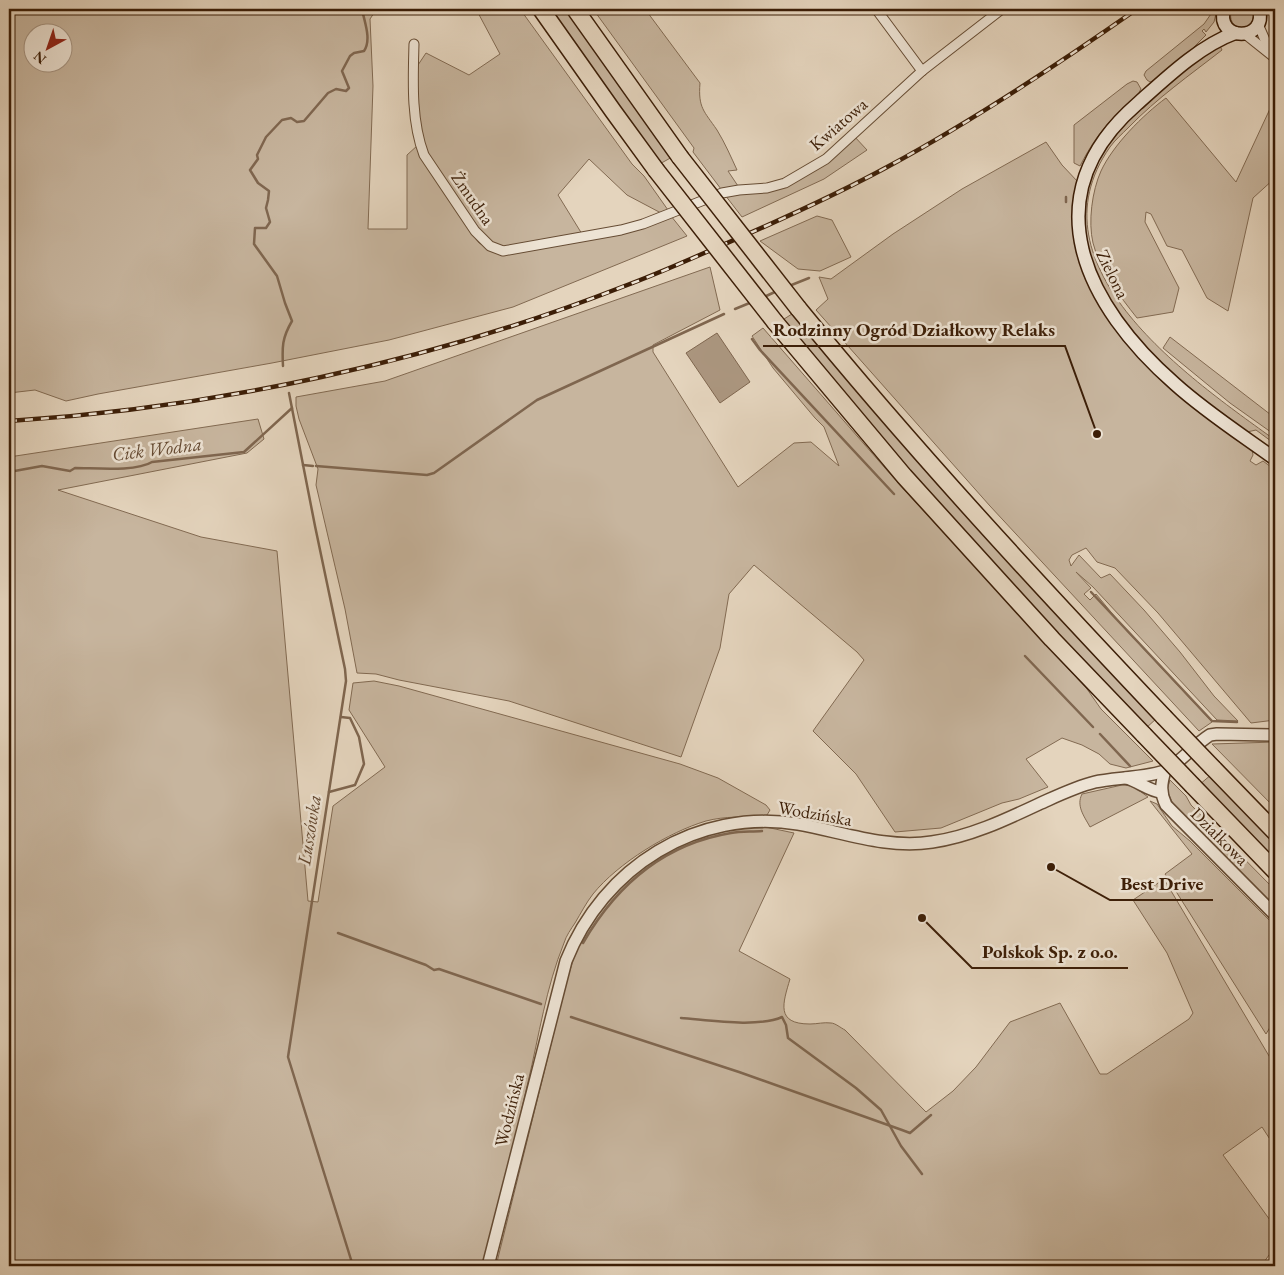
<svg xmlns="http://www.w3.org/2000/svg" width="1284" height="1275" font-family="'EB Garamond',serif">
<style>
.green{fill:#c7b59e;stroke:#826a52;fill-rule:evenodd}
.water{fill:#ab967f;stroke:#7f664f}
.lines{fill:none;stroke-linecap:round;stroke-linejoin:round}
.stream{stroke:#7f664f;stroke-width:2.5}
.minor-casing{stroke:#664c34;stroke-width:11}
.tertiary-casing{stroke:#664c34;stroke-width:14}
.secondary-casing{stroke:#3c1e07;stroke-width:15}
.motorway-casing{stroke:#3c1e07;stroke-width:19}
.minor{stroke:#ede3d4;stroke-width:9}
.tertiary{stroke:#ede3d4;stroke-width:11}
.secondary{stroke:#ede3d4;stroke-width:12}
.motorway{stroke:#e4d4bd;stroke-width:16}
.rail-casing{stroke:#3c1e07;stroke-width:4.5}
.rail{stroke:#ede3d4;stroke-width:2.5;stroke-dasharray:8;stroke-linecap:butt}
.motorway-bridge-casing{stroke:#3c1e07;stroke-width:19;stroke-linecap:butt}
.motorway-bridge{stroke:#e4d4bd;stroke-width:16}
.labels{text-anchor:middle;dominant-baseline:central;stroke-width:5;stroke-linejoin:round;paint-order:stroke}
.street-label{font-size:18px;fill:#3c1e07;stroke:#ede3d4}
.water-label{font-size:19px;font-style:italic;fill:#634831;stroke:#ede3d4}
.leader{fill:none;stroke:#3c1e07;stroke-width:2}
.callout-dot{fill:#3c1e07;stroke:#ede3d4;stroke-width:2}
.callout-label{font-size:19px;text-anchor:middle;font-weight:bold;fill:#3c1e07;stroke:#ede3d4;stroke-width:5;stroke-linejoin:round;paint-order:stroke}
</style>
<rect width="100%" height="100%" fill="#e4d4bd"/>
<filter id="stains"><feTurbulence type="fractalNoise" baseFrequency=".004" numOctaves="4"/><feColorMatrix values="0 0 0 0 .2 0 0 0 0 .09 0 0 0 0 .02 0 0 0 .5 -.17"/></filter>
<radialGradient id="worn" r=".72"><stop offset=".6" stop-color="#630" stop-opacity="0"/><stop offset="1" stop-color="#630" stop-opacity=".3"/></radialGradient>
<!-- green -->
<g class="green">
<path d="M9,9H380L376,10L370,19L373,86L368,229H407V155L418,145L472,234L479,243L496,252L671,216L687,236L513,307L389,340L272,363L98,394L66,401L35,390L9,393ZM32,32H62V62H32Z"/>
<polygon points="476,9 520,9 632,164 644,176 668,210 661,213 627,195 589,159 558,195 582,234 506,247 499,246 484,237 427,153 418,122 416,68 426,53 469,75 500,54"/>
<polygon points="547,9 567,9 674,156 656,166"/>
<path d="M593,9H645L700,83C698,108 704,111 717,130C725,143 731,157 737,170L728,171L738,186L721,189L693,152L694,148Z"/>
<polygon points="1211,9 1217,9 1214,22 1206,32 1204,29 1202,31 1206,35 1176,65 1158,79 1150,82 1147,80 1144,75 1146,71 1204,24 1213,11"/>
<path d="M1232,9H1253L1255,13L1252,24C1250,26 1248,28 1245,28C1233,30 1228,18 1232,9Z"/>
<path d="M1219,44L1222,50C1190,75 1157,98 1128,128C1122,134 1115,140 1110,147C1026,267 1192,380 1275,440V444L1256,430L1247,432L1181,382L1142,343L1107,297L1084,242L1085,210L1087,192L1094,171L1105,148L1130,118L1173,80Z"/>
<path d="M1133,81L1137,82L1141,89C1136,99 1128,104 1120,111C1103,127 1090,146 1080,166L1074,163V125L1127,84Z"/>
<path d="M1166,98L1236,182L1275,98V178L1253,198L1228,311L1207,298L1182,250L1167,246L1151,214L1146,212L1145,222L1179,288L1173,312L1137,318C1119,295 1100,271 1093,243C1088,222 1092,191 1101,171C1113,145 1143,115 1166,98Z"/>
<path d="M854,136L867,150L824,179L742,217L725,195C739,193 752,194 766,192Z"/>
<path d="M1046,142L1062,165L1078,182C1064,244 1084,289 1123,337C1137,355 1152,373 1169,388C1195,410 1225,429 1252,449L1253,455L1250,461L1256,465L1263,461L1275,470V720L1251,723L1158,613L1115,568L1097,562L1086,548L1072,555L1069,560L1071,566L1079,555L1101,578L1110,574L1144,610L1180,652L1214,696L1238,721L1217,720L1093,587L1076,572L1091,588L1084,594L1090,600L1096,594L1125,629L1212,722L1199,731L990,506L816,310L828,299L819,277L831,279L893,234L962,189Z"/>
<polygon points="817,216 832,220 851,257 820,271 798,269 760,241"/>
<polygon points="710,267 720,310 653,345 653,352 738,487 794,443 811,442 839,466 824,427 815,418 773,368 752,336 763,328 898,483 1087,689 1101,709 1153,761 1126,768 1110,764 1099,754 1082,745 1062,738 1026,759 1048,787 1019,799 1002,803 941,828 895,832 856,774 813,731 864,660 857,652 754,565 729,594 720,648 681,757 509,701 399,680 376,674 357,673 345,609 316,485 318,469 299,419 296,406 296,397 385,381"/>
<polygon points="795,312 1157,718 1145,729 898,459 781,321"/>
<polygon points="1170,337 1275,418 1275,435 1230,403 1163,348"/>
<path d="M258,419L264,439L247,453L58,490L201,537L277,551L308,901L318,902L333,806L385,767L349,710L353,683L374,681L399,686L680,764L718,778L766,805L770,810L767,815L763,817C744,817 725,816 706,821C669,832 618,863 593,894C586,903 581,913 575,923C571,929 566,936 564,943C546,987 539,1036 528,1082C514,1144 498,1205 483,1266H10L9,457Z"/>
<polygon points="1275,742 1275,808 1212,744"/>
<polygon points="1212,774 1275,840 1275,865 1199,785"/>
<polygon points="1170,780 1186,796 1191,805 1275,890 1275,906 1193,826 1173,804 1167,790"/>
<path d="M1122,785L1133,786L1148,797L1090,827C1084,816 1076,806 1082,794Z"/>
<polygon points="1150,801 1157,804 1172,826 1190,841 1275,926 1275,1019 1266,1034 1165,874 1192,854"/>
<path d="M761,826L794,833L739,951L790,979C783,1003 775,1024 810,1024C817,1024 824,1022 831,1023C835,1023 841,1028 845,1030L926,1112L953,1091L976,1067L1010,1022L1060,1003L1100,1074H1107L1189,1019L1193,1013L1167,953L1133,900L1164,879L1275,1066V1147L1262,1127L1223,1155L1275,1227V1247L1261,1266H496L567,980L577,947L596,916L617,887L646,863L694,838L716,832Z"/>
</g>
<!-- water -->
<polygon class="water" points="717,333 750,382 720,403 686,353"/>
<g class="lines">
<!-- stream -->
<g class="stream">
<polyline points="312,9 337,12 354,9"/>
<polyline points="1066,202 1066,197"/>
<polyline points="789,286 809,278"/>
<polyline points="764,297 777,291"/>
<polyline points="735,309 752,302"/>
<polyline points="752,339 760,350 894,494"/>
<path d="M283,366C282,347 282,338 292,321L285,303L277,276L254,244L255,228H266L270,222L266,208L268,200L269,191L258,183L250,170L258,159L257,155L266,137L282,120L291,118L297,122L304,121L328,93L336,89L346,91L349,88L342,71L350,56L354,53L364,51C372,39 364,21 362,9"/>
<polyline points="289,393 315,526 345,669 346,681 288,1057 353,1266"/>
<polyline points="303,465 313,466"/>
<polyline points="316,466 427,475 434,473 537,400 724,314"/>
<path d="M9,472L42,466L70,471L75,468C95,468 136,472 152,462L244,452L292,408"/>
<polyline points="1091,592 1212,721 1237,722"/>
<polyline points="1025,656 1093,727"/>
<polyline points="1100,734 1130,766"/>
<polyline points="329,792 355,785 364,764 359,737 350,718 341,717"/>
<polyline points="338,933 426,965 434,970 439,969 541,1004"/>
<path d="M583,943C616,886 664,844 731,833C741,831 752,832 762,831"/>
<polyline points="571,1017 739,1072 902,1130 910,1133 931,1115"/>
<path d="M681,1018C708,1020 757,1028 782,1017L786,1025L788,1038L856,1088L881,1110L901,1146L922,1174"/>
</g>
<!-- minor casing -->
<g class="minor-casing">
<g id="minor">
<polyline points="876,9 922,71"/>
<polyline points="1258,24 1265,40 1275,54"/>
<polyline points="1245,34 1275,58"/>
<path d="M414,44C413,80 411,121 424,155L475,231L490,246L503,251L621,230L643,224L722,193L739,190L767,188L785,183L826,159L922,71L1002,9"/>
</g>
</g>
<!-- tertiary casing -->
<g class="tertiary-casing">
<g id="tertiary">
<path d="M1165,771C1161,783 1160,793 1166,805L1275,915"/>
<path d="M1126,778C1138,781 1149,791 1161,792"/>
<path d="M488,1266L566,961C603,867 697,808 798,824C843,832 886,849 932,842C969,837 1005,820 1039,804C1057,796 1075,787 1095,782C1111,778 1154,777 1166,770C1182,761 1194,745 1210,735L1217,734L1275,735"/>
</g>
</g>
<!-- secondary casing -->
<g class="secondary-casing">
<g id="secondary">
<path d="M1224,9C1215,42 1268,42 1259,9"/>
<path d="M1235,33C1199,46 1165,79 1137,104C1030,197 1086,306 1175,384C1206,412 1242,435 1275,459"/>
</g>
</g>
<!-- motorway casing -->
<g class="motorway-casing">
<g id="motorway">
<polyline points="541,9 613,111 656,170"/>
<polyline points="575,9 680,157"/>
<path d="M798,308C914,450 1038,584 1164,717"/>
<polyline points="775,322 904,476 1052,639 1144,735"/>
<polyline points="1213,768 1275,832"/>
<polyline points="1193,786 1275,871"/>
</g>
</g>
<!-- minor -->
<use href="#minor" class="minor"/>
<!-- tertiary -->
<use href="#tertiary" class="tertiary"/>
<!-- secondary -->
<use href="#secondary" class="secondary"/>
<!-- motorway -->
<use href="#motorway" class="motorway"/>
<!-- rail casing -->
<g class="rail-casing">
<path id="rail" d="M9,421C214,408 430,362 622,287C655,275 686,261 718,247C776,222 834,196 889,166C976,119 1057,65 1137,9"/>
</g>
<!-- rail -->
<use href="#rail" class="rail"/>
<!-- motorway-bridge casing -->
<g class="motorway-bridge-casing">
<g id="motorway-bridge">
<polyline points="680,157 798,308"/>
<polyline points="656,170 775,322"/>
<polyline points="1164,717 1213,768"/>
<polyline points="1144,735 1193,786"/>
</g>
</g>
<!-- motorway-bridge -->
<use href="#motorway-bridge" class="motorway-bridge"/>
</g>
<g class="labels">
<!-- street labels -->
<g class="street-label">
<text transform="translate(838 124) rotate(-41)">Kwiatowa</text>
<text transform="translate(473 198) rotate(55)">Żmudna</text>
<text transform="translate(1113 274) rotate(64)">Zielona</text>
<text transform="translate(815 813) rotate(10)">Wodzińska</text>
<text transform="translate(1220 836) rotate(45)">Działkowa</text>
<text transform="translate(509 1110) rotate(-76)">Wodzińska</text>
</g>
<!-- water labels -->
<g class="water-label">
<text transform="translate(157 449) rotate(-7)">Ciek Wodna</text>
<text transform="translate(309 830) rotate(-81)">Luszówka</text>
</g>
</g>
<!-- callouts -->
<path class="leader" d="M1097 434L1065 346H763M1051 867L1110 900H1213M922 918L972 968H1128"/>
<g class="callout-dot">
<circle cx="1097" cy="434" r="5"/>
<circle cx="1051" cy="867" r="5"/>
<circle cx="922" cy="918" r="5"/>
</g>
<g class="callout-label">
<text x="914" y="336">Rodzinny Ogród Działkowy Relaks</text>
<text x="1162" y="890">Best Drive</text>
<text x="1050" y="958">Polskok Sp. z o.o.</text>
</g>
<!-- margin -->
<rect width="1284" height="1275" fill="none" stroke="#e4d4bd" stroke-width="30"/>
<rect x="10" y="10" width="1264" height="1255" fill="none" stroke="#3c1e07" stroke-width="2.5"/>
<rect x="15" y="15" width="1254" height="1245" fill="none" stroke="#3c1e07"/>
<!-- north arrow -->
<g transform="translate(48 48) rotate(220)"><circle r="24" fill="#ede3d4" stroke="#a69482"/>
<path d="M0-4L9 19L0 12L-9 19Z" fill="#8f2418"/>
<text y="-8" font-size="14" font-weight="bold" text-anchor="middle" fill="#3c1e07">N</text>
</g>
<rect width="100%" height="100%" filter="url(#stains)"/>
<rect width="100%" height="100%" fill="url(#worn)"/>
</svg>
